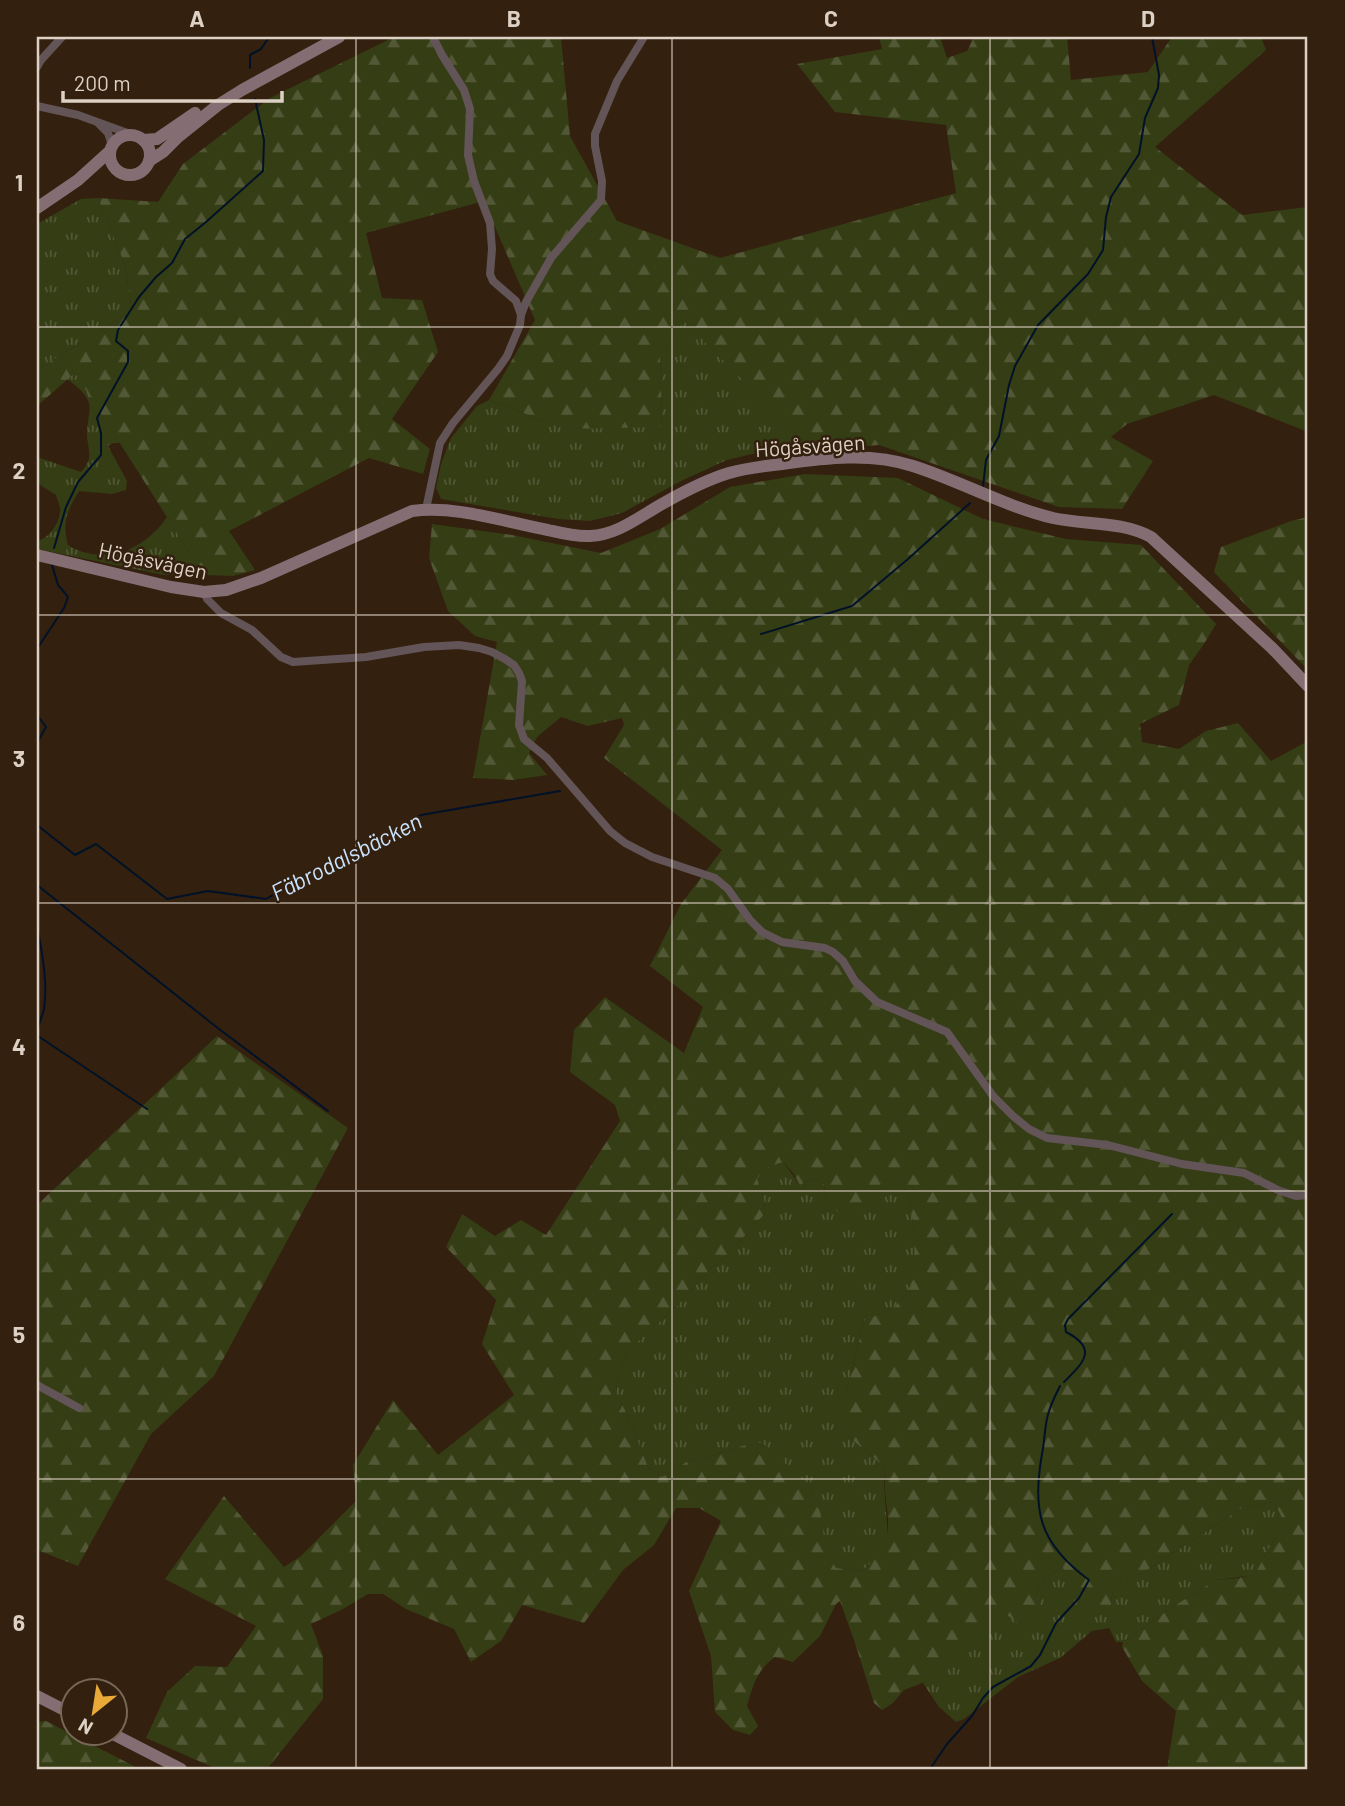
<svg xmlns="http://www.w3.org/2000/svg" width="1345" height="1806" font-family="Barlow,sans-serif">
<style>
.grass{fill:url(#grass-tufts)}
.forest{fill:url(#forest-firs);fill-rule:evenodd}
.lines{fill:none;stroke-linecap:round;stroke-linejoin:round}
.stream{stroke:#011228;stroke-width:2}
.street{stroke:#625457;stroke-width:8}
.secondary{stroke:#846e74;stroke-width:12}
.grid{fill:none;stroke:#ddd1c5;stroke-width:2;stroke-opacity:0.55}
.labels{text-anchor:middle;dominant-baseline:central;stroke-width:5;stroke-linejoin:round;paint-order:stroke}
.street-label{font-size:21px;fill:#ddd1c5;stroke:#33200e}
.water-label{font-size:23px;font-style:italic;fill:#cae3fe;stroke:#33200e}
.neatline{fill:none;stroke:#ddd1c5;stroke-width:2.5}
.grid-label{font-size:23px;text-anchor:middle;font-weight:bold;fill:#ddd1c5}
</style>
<defs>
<pattern id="grass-tufts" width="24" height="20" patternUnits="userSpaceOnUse" patternTransform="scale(1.75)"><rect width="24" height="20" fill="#353d15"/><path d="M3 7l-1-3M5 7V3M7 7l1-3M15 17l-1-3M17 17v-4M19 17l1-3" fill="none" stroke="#525836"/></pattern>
<pattern id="forest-firs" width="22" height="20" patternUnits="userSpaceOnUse" patternTransform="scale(1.75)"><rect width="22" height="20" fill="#353d15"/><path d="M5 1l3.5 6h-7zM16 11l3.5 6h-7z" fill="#525836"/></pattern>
</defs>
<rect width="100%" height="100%" fill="#33200e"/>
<!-- grass -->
<g class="grass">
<polygon points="98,198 125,265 132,311 37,370 37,224 81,199"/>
<polygon points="684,320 813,451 769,450 727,460 683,480 622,513 590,521 558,519 441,499 436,488 441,464 451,438 477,406 489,400 565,429 661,426 662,413 660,356"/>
<path d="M75,372L120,443H113L108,446L127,481L126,490L112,494L79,491C67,511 62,521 68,545C104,567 145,550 167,517L204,575H164L37,549V541C50,538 61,522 60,508C59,503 57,499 56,495L37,483V457L81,472C96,456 86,448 87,431C87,422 91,412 89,403C86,393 75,385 67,379Z"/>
<polygon points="783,1162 800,1185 814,1178 824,1184 826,1200 886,1179 900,1182 909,1196 914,1231 916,1274 907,1294 894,1307 864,1321 847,1390 840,1410 849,1437 885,1467 884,1484 888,1538 877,1558 862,1571 836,1568 829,1560 812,1490 762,1443 746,1445 728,1450 709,1457 688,1461 662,1477 648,1467 625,1410 616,1394 618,1373 627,1351 676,1307 713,1266 726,1257 765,1213 764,1198 757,1179 765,1168"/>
<path d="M1274,1502C1289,1530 1284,1525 1269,1548C1264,1556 1260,1566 1255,1575L1216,1580L1174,1606L1123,1642H1116L1109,1628L1092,1631L1060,1658L1018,1677L964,1719L956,1722L939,1707L923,1683C953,1671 960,1633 989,1618C994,1616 1000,1615 1005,1614L1024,1626L1039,1605L1037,1589L1050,1575L1062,1567L1076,1587L1111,1608C1112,1583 1117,1578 1141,1574L1243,1507Z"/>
</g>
<!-- forest -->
<g class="forest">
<polygon points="394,37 561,37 570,136 617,221 720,258 956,193 946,125 835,112 797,64 882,49 879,37 940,37 947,58 967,51 974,37 1067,37 1071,80 1148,72 1172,37 1261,37 1266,50 1155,147 1242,215 1308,207 1308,432 1214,395 1127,424 1111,437 1153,461 1122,509 1059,507 879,445 813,451 684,321 660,356 662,413 661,427 565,429 489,400 535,320 484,201 366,233 382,298 422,300 438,352 392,419 430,449 423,474 369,458 229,531 255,570 233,576 204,575 75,373 37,406 37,370 132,311 125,265 98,198 158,202 183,164 270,98"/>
<path d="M805,474L898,478L983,519L1066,539L1141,545L1216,624L1204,644L1189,665L1179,705L1140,724L1142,742L1179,749L1206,731L1238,723L1271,761L1308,741V1769H1167L1176,1711L1142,1681L1122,1647L1123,1642L1174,1606L1216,1580L1239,1578L1255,1574C1260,1566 1264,1556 1269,1548C1284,1525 1289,1530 1274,1502L1243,1507L1141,1574C1117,1578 1112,1583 1111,1608L1102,1611L1078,1605L1076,1587L1062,1567L1050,1575L1037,1589L1039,1605L1035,1625L1024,1626L1005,1614L988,1619L968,1636L951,1661L935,1678L904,1690L893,1703L882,1710L874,1703L855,1643L840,1601L836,1604L820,1636L793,1662L775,1657C757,1670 753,1685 747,1706L758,1726L750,1735L733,1730L715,1712L711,1656L689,1591L721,1521L699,1508H676L654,1545L623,1570L584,1623L522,1605L501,1641L471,1662L454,1629L406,1609L383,1594H368L343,1609L311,1624L323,1656V1699L267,1769H217L146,1738L167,1692L195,1666L227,1667L256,1626L165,1579L224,1496L284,1567L301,1556L356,1501L353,1465L393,1400L438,1455L514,1395L482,1344L496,1300L446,1247L462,1214L495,1236L521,1220L546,1235L620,1121L615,1105L570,1072L574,1030L605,997L684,1053L703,1007L650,966L681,904L722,850L604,758L624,725L622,718L588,726L561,717L537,737L529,753L547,775L513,780L473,778L497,642L475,636L448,611L429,558L432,524L512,535L601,553L660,529L730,487ZM783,1162L793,1173L800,1185L814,1178L824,1184L826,1200L841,1215L855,1212L885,1179L900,1182L909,1196L914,1231L915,1274L907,1294L894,1307L864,1321L847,1390L840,1409L839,1420L849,1437L885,1467C881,1514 905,1535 862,1571L836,1568C818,1545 827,1511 811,1489C801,1475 776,1456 762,1443L746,1445L728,1450L709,1457L688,1461L662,1477L648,1467L625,1410L616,1394L618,1373L627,1351L676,1307L713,1266L726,1257L765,1213L764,1198L757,1179L765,1168Z"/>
<polygon points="1308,517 1308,670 1214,572 1221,547 1291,521"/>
<polygon points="217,1036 348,1128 214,1376 151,1434 78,1566 37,1550 37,1205"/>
<polygon points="46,1721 130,1764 140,1769 37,1769 37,1722"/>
</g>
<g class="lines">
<!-- stream -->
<g class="stream">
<polyline points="250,68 250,55 261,49 269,37"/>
<polyline points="983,486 986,460 999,436 1009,385 1015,366 1038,325 1088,274 1103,250 1106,217 1111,197 1139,154 1145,118 1158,88 1159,75 1152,37"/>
<polyline points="54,548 66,507 78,482 101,455 101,433 97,418 128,362 128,351 116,341 118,330 139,297 156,277 172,263 185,239 206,222 263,171 264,140 255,99"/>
<polyline points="761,634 852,606 908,559 970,503"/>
<polyline points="37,649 64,608 68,597 58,585 52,565"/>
<polyline points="37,715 46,727 37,743"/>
<polyline points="37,825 75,855 96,844 167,899 208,891 266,899 313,872 421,815 560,791"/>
<polyline points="37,885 219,1029 328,1111"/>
<path d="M37,925C42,953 48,981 44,1009C42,1019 36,1026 38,1036L147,1109"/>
<path d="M1064,1382C1083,1363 1099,1349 1066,1332L1065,1325L1068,1319L1172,1214"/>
<path d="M930,1769L947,1744L972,1716L983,1698L993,1687L1031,1666L1040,1655L1056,1623L1079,1598L1089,1580C1037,1542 1032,1509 1043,1448C1045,1436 1045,1422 1049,1411C1052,1402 1056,1394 1060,1386"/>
</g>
<!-- street -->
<g class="street">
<polyline points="37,67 41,60 62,37"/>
<polyline points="37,106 78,115 133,135"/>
<polyline points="99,124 108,133 112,145"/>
<polyline points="521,315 526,302 551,258 601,200 602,181 595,146 595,134 617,81 644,37"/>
<polyline points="426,509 440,443 453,423 498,369 507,356 520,325 521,315 516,301 493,281 490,274 492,249 490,223 474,181 468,155 470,109 464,90 442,55 433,37"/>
<polyline points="204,592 207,599 221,613 252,630 281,657 293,662 366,657 424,647 459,645 479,648 492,652 505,659 514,665 519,673 522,681 519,725 524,739 547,758 610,831 625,843 652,857 715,878 728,889 750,920 762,932 782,942 825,948 833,952 843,961 855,981 877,1002 947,1032 993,1096 1013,1116 1029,1129 1047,1138 1108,1145 1182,1164 1244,1173 1280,1191 1296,1196 1308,1195"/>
<polyline points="37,1385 79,1408"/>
</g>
<!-- secondary -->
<g class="secondary">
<circle cx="130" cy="155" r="20"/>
<polyline points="143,140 157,139 195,113"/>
<polyline points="149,161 163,152 178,137 218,105 242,90 339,37"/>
<polyline points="37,208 78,180 110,151"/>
<path d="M37,555L171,587L204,592L226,590L261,578L412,511C457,505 504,522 548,530C561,533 576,537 590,536C617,535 639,517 662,504C683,492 706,480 729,473C746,468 764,466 782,464C825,458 871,452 913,466C960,481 1004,506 1053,518C1085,525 1121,521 1151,537L1272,648L1308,686"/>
<polyline points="37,1696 74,1715"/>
<polyline points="109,1732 181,1769"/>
</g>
</g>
<!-- grid -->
<path class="grid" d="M356,37V1769M672,37V1769M990,37V1769M37,327H1308M37,615H1308M37,903H1308M37,1191H1308M37,1479H1308"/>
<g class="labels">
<!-- street labels -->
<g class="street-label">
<text transform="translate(810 445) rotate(-4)">Högåsvägen</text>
<text transform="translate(153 560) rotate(12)">Högåsvägen</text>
</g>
<!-- water labels -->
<g class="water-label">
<text transform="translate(346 856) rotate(-27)">Fäbrodalsbäcken</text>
</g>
</g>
<!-- border -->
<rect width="1345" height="1806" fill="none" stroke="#33200e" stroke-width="77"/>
<!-- north arrow -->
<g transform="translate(94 1712) rotate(210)"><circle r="33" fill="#33200e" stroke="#776757" stroke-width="2"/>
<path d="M0-5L12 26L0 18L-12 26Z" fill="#eaaa39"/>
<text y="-10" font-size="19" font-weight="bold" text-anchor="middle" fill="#ddd1c5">N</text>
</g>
<!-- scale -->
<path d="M63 91v10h219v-10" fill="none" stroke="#ddd1c5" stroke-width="3.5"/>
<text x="74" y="91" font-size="21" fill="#ddd1c5" stroke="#33200e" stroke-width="5" paint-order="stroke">200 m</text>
<rect x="38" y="38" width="1268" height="1730" class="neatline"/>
<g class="grid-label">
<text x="197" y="27">A</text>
<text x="514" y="27">B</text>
<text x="831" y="27">C</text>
<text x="1148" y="27">D</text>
<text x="19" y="191">1</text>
<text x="19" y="479">2</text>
<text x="19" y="767">3</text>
<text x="19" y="1055">4</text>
<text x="19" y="1343">5</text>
<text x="19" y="1631">6</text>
</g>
</svg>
